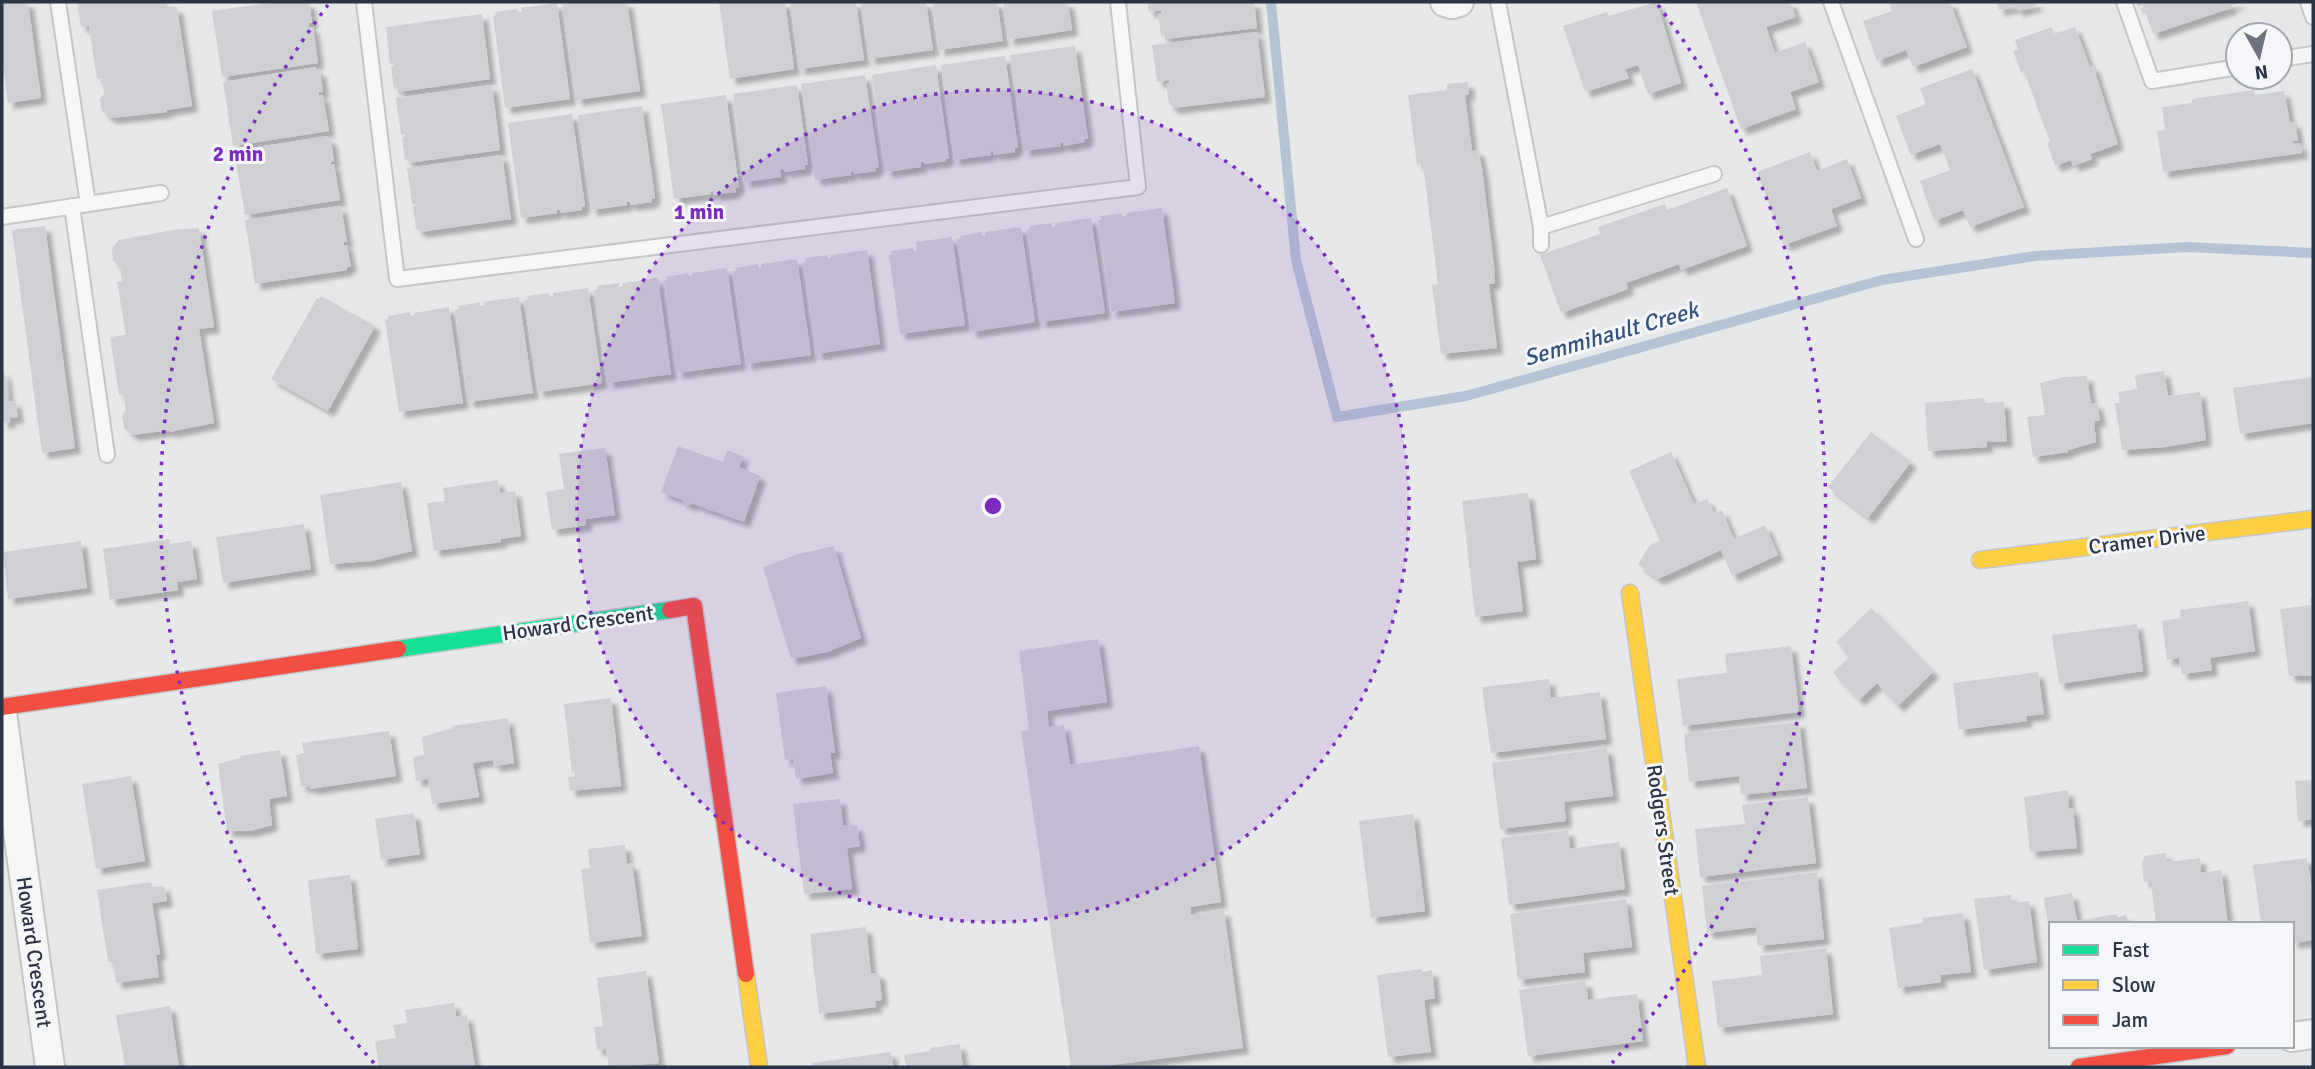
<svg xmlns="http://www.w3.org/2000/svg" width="2315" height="1069" font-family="Signika,sans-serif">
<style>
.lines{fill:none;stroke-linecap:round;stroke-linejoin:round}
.stream{stroke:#b4c4d5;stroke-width:10}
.building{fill:#ced0d3;filter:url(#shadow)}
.lane-casing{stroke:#c4c6c8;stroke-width:18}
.street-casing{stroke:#c4c6c8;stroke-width:32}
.fast-casing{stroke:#c4c6c8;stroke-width:19}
.slow-casing{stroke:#c4c6c8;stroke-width:19}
.jam-casing{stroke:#c4c6c8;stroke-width:19}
.lane{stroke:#f5f6f7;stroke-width:14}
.street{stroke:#f5f6f7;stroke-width:28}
.fast{stroke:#16e098;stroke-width:16}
.slow{stroke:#ffcf43;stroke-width:16}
.jam{stroke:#f24e42;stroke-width:16}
.ring{fill:none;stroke:#7b2cbf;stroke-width:3.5;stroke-dasharray:3.5 7}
.labels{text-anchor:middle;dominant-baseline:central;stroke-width:6;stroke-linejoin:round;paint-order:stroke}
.street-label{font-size:21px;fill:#2b3445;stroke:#f4f6f9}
.water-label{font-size:23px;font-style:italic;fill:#34527a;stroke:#f4f6f9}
.centre{fill:#7b2cbf;stroke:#f4f6f9;stroke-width:3.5}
.ring-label{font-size:21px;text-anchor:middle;font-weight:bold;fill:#7b2cbf;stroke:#f4f6f9;stroke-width:6;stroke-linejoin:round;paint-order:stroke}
</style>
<defs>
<filter id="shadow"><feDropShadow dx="6" dy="6" stdDeviation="2" flood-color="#0004"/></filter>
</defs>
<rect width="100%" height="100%" fill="#e6e8ea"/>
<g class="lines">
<!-- stream -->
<polyline class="stream" points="1271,2 1296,260 1337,417 1466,396 1882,280 2035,256 2187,247 2313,253"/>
</g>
<!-- building -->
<g class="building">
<polygon points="2,2 28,2 41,98 8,103 2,55"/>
<polygon points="77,2 167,2 168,8 177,7 192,106 167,110 167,112 111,118 102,111 100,99 104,94 102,78 97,79 89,26 81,27"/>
<polygon points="278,2 309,2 312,23 309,23 309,27 313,27 318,63 222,77 212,11"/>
<polygon points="581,2 627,2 640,91 576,100 562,4"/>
<polygon points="719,2 785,2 794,69 730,79"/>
<polygon points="790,2 856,2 864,60 799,69"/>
<polygon points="860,2 926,2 933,50 869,59"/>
<polygon points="932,2 997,2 1003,41 939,50"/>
<polygon points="1003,2 1068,2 1072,30 1008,40"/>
<polygon points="1147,2 1254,2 1257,28 1165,39 1165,35 1161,36 1158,13 1162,14 1161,10 1149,12"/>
<polygon points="1657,2 1681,83 1648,94 1638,65 1625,69 1629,78 1585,92 1563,26 1607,12 1608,16"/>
<polygon points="1696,2 1790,2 1796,17 1766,27 1775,53 1805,42 1819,82 1790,92 1796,109 1741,129"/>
<polygon points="1889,2 1950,2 1967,47 1913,67 1906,50 1877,61 1863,21 1892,11"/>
<polygon points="1996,2 2036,2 2037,5 2018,11 2016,6 1999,10"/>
<polygon points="2136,2 2241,2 2230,6 2231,8 2153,34 2143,5 2138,7"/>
<polygon points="557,3 570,99 505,108 493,16 496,15 495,12 517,9 518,12 522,12 521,8"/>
<polygon points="482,14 490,79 398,92 398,88 394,89 391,66 395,65 395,63 390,64 386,27"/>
<polygon points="2052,27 2054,34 2075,27 2090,67 2093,65 2118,144 2090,154 2092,159 2073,166 2071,160 2055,166 2047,143 2050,142 2024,71 2021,72 2013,51 2018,49 2015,40"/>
<polygon points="1257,32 1265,97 1173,108 1172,105 1169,105 1166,83 1169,83 1169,80 1157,82 1152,45"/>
<polygon points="1075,46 1088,139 1084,139 1085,142 1063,146 1063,143 1060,143 1061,146 1024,151 1010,55"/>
<polygon points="1005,56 1018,148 1015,148 1015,152 993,155 993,151 990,152 991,155 954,160 941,65"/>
<polygon points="936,65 949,158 946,159 946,161 924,164 924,162 921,162 921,167 886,172 872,75"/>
<polygon points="316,67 316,71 320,70 323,92 319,92 319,96 323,95 329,131 233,146 223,82"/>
<polygon points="1972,69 2024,207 1970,227 1963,210 1934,221 1920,181 1950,170 1940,144 1911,155 1896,116 1926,104 1920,88"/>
<polygon points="865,75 879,167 875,168 876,171 854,174 854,171 851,172 851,175 815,180 801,84"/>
<polygon points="1468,82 1469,94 1465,95 1472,151 1478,150 1482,168 1494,266 1495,283 1489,284 1497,348 1441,354 1432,285 1438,284 1423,164 1417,165 1408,95 1447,90 1447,84"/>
<polygon points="492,85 500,150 409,163 408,159 405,160 402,137 405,137 405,134 401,135 396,98"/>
<polygon points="797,85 808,165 805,165 805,169 784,172 784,169 780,170 781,177 744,182 733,94"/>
<polygon points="2254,90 2254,95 2284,91 2290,123 2295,122 2298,140 2292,141 2293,144 2300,143 2302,153 2163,172 2157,131 2165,130 2162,107 2192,103 2192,99"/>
<polygon points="726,95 739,188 735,188 736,192 714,195 713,191 710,192 711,194 674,199 661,104"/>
<polygon points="642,106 655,198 652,199 652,202 630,205 630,202 626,202 627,205 591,210 578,115"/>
<polygon points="572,114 585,206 582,207 582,210 560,213 560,210 557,210 557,213 521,218 508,123"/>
<polygon points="327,136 328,140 331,140 334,161 331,162 331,165 334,164 340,200 245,215 234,151"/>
<polygon points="1810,152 1817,171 1847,159 1861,198 1831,209 1837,226 1784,245 1757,172"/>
<polygon points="502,155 511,219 420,232 419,229 416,229 413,207 419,203 412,204 407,168"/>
<polygon points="1727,188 1747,246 1681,270 1679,264 1626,283 1628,289 1561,313 1540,255 1600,234 1598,227 1665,204 1667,210"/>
<polygon points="341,206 347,242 343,242 344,245 347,245 351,267 347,267 347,270 255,284 245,220"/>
<polygon points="1162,208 1175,303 1111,312 1098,220 1101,220 1101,216 1122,213 1123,217 1126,216 1126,213"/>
<polygon points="1091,218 1105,313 1040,322 1027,229 1030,229 1030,226 1051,223 1052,227 1056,226 1055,223"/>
<polygon points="45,226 75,448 42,453 12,230"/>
<polygon points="1021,227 1035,322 971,332 957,239 961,239 960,236 982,232 982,236 985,235 985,232"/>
<polygon points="199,228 214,327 199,329 214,423 169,432 169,430 133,435 124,428 122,416 126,410 124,394 119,395 110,337 126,335 117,282 122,281 120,266 113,261 112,248 119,240 173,230"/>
<polygon points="952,237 965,325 900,334 889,255 892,254 891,251 913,248 914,251 917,251 916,242"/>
<polygon points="867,250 880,344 816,354 803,262 806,262 805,258 827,255 828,258 831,258 831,255"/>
<polygon points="797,259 811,355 746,364 733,271 736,271 735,268 758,264 759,268 761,267 761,264"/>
<polygon points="727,268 741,364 677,373 664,281 667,280 666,277 688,273 689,276 692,276 692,273"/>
<polygon points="658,278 671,374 607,383 594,290 597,290 597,286 619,283 619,287 623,286 623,283"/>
<polygon points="588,288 602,383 538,392 524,300 528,299 527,296 549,293 550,296 553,296 553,293"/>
<polygon points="321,296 341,307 339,310 342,312 344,309 375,326 328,411 271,379 317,298 319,299"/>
<polygon points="519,297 533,393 468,402 455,310 459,309 458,306 480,302 480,306 484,305 483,302"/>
<polygon points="449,307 463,403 399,412 385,320 388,319 388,316 410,312 411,316 414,316 414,313"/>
<polygon points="2,369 6,377 8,402 15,401 18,417 9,418 10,422 2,423"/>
<polygon points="2164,371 2168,396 2200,392 2206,440 2165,447 2122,450 2115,403 2120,403 2118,392 2137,389 2135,375"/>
<polygon points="2087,376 2091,404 2097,403 2100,421 2094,421 2096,442 2068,450 2068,452 2033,457 2027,417 2045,415 2040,383 2064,377"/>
<polygon points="2313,377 2313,423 2240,434 2233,388"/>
<polygon points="1984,398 1985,403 2004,402 2007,441 1987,442 1987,447 1928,451 1925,403"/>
<polygon points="1871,432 1911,462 1868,518 1828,487"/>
<polygon points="678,446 723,462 727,450 743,456 739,467 760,476 744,522 691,503 691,506 682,502 683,500 661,492"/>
<polygon points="605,448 615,515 586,519 586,525 552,530 546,492 564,489 559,454"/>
<polygon points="1671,452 1694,504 1707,499 1714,513 1722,510 1734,539 1765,525 1778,555 1732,576 1721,550 1658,579 1638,564 1650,545 1660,541 1629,471"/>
<polygon points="498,480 500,493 515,491 521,536 501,539 501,542 434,551 427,503 445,501 443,488"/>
<polygon points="401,482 412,551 371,561 330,564 320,495"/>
<polygon points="1528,493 1536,559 1517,562 1523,611 1475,617 1462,501"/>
<polygon points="304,524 311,569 223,583 216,537"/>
<polygon points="170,539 170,544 191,541 197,579 177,582 178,590 110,600 103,549"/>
<polygon points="81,541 87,588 8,599 3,552"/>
<polygon points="834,546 861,638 827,652 791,659 763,567 798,554"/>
<polygon points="2310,598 2313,598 2313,676 2289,676 2280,609 2311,605"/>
<polygon points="2248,601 2255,651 2210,658 2212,670 2182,674 2179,658 2167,660 2162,621 2181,618 2180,610"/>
<polygon points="1871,608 1933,672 1898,706 1877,683 1859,700 1833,673 1850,656 1836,642"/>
<polygon points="2137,624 2143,671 2059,684 2052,635"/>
<polygon points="1098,639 1107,702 1047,711 1049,727 1064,725 1070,765 1199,746 1221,902 1190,907 1191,915 1224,910 1243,1048 1096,1067 1071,1067 1021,731 1029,730 1019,651"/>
<polygon points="1791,646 1799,712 1683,726 1677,679 1727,673 1725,654"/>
<polygon points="2038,672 2044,714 2026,716 2027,721 1959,730 1953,683"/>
<polygon points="1549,679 1551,698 1600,692 1606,739 1491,753 1482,687"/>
<polygon points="826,686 835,753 830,753 833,773 796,779 793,759 785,760 776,693"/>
<polygon points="611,698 621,786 570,791 568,777 575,776 575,772 572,773 564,704"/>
<polygon points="508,718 514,763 494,766 493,760 473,763 479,797 432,804 428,779 416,781 413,757 424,755 422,737 452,728 452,726"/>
<polygon points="1799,722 1807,788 1741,795 1739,776 1689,782 1684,734"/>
<polygon points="389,731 396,776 310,789 310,786 301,787 296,755 304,753 302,743"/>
<polygon points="1607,748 1613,796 1564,802 1566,821 1500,829 1492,763"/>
<polygon points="280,750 287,796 269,799 272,825 250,831 227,831 218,764 240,758 240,756"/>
<polygon points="131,776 145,861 96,869 82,784"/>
<polygon points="2313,780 2313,819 2298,821 2295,781"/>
<polygon points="2068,790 2069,809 2073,808 2077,848 2030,852 2024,797"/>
<polygon points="1808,797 1816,863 1700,877 1695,829 1745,824 1742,805"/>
<polygon points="840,799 843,826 857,825 860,846 847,848 852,889 804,894 793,804"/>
<polygon points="414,813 420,854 381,860 375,819"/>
<polygon points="1413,814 1425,911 1371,918 1359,821"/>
<polygon points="1568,830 1570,849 1619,842 1625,889 1509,905 1501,838"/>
<polygon points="625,845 627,864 632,863 642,936 590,943 581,869 590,868 588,849"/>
<polygon points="2166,853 2167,862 2200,858 2201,873 2221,870 2228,924 2156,924 2151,882 2144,882 2142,863 2145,856"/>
<polygon points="2307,858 2313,894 2313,940 2292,943 2292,924 2261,924 2253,865"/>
<polygon points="1817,872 1824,939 1758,946 1756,927 1707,933 1702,886"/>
<polygon points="350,875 358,949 316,954 308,880"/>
<polygon points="151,882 152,887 164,886 167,901 152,903 160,954 156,955 159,977 116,983 113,962 108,962 97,890"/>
<polygon points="2072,893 2077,921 2117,914 2117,917 2126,915 2128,924 2051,924 2049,932 2044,898"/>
<polygon points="2011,895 2012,903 2029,901 2037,962 1984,970 1974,899"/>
<polygon points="1626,899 1632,947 1583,953 1585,972 1518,980 1510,914"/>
<polygon points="1963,913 1971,972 1940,975 1941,982 1898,988 1889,928 1923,923 1923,918"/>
<polygon points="866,927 871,973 879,973 882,1000 875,1001 876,1007 819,1014 810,934"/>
<polygon points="1826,948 1833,1014 1718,1028 1712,981 1762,975 1760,956"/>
<polygon points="1422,969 1422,972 1432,970 1435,998 1424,1000 1431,1052 1388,1057 1377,975"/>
<polygon points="646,971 659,1063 609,1067 606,1049 597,1050 594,1027 603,1026 597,978"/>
<polygon points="1586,981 1588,1000 1637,994 1643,1041 1528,1056 1519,990"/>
<polygon points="454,1003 456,1017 467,1015 475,1067 379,1067 375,1041 396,1038 393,1025 407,1023 405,1010"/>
<polygon points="170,1006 179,1067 125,1067 116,1015"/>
<polygon points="960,1044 963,1067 906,1067 904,1055 930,1051 930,1048"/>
<polygon points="891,1052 893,1067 812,1067 812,1063"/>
</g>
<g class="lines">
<!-- lane casing -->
<g class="lane-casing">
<g id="lane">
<polyline points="58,2 88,204"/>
<polyline points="364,2 397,279 1138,187 1118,2"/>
<polyline points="1498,2 1541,227 1541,245"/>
<polyline points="1831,2 1916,239"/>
<polyline points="2124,2 2152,81 2238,67"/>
<polyline points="2308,2 2313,17"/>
<polyline points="2280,59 2313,54"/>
<polyline points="72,206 107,455"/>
<polyline points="2,217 161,193"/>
<polyline points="1541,227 1714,174"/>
</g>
</g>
<!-- street casing -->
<g class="street-casing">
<g id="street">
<polyline points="1445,2 1452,4 1459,2"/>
<polyline points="2,713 50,1067"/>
<polyline points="2292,1037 2313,1034"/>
</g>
</g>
<!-- fast casing -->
<g class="fast-casing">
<polyline id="fast" points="398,649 670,610"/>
</g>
<!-- slow casing -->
<g class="slow-casing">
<g id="slow">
<polyline points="1980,560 2313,519"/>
<polyline points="1630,593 1697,1067"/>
<polyline points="746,974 759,1067"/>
</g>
</g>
<!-- jam casing -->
<g class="jam-casing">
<g id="jam">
<polyline points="670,610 694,606 746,974"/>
<polyline points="2,707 398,649"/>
<polyline points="2079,1067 2227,1046"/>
</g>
</g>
<!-- lane -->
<use href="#lane" class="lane"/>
<!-- street -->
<use href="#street" class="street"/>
<!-- fast -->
<use href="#fast" class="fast"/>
<!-- slow -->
<use href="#slow" class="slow"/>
<!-- jam -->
<use href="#jam" class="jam"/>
</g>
<!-- distance rings -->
<circle cx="993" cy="506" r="416" fill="#7b2cbf" fill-opacity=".12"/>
<g class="ring">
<circle cx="993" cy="506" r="416"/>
<path d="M374 1063A833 833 0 0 1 328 5M1658 5A833 833 0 0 1 1612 1063"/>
</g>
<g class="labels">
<!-- street labels -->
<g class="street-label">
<text transform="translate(2147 540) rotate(-7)">Cramer Drive</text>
<text transform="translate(578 623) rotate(-8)">Howard Crescent</text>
<text transform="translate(1663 830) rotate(82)">Rodgers Street</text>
<text transform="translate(34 952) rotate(82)">Howard Crescent</text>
</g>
<!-- water labels -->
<g class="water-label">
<text transform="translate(1611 334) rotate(-16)">Semmihault Creek</text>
</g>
</g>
<circle cx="993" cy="506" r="10" class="centre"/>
<g class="ring-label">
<text x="238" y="161">2 min</text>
<text x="699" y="219">1 min</text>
</g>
<!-- border -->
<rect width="2315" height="1069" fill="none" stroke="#2b3445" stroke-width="7"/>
<!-- legend -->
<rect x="2049" y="922" width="245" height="126" fill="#f4f6f9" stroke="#a4a8b1" stroke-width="2"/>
<rect x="2063" y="945" width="35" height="10" fill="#16e098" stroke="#a4a8b1" stroke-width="2"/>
<text x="2112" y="957" font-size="21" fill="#2b3445">Fast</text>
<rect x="2063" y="980" width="35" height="10" fill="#ffcf43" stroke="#a4a8b1" stroke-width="2"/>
<text x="2112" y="992" font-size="21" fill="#2b3445">Slow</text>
<rect x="2063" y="1015" width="35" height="10" fill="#f24e42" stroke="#a4a8b1" stroke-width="2"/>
<text x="2112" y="1027" font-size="21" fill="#2b3445">Jam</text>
<!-- north arrow -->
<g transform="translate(2259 56) rotate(172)"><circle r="33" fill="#f4f6f9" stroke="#a4a8b1" stroke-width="2"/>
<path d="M0-5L12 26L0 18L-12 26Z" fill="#6c737f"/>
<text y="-10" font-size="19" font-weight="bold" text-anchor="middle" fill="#2b3445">N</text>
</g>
</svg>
